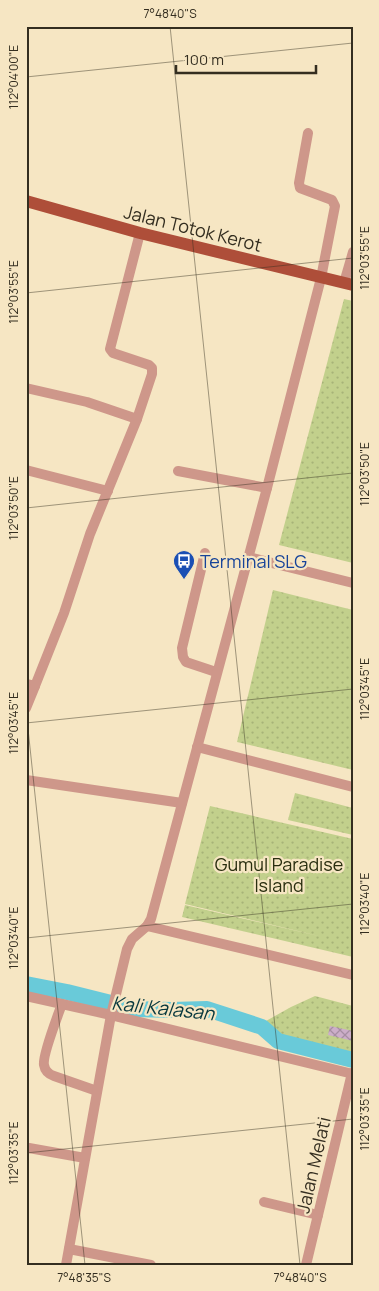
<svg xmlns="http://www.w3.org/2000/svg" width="379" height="1291" font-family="Manrope,sans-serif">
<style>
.grass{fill:url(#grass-dots)}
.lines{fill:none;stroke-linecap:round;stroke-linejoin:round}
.river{stroke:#69cad9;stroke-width:16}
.building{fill:url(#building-cross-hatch)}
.minor{stroke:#ce978a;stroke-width:10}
.major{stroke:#ae4e39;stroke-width:12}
.ticks{fill:none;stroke:#342e20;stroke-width:1;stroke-opacity:0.45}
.labels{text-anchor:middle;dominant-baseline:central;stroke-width:4.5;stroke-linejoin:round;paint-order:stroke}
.street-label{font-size:18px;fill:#342e20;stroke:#f6e6c3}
.transit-label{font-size:18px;fill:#164399;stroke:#f6e6c3;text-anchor:start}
.park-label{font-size:18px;fill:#292e0f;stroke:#f6e6c3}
.water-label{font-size:19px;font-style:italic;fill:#06373d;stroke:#f6e6c3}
.neatline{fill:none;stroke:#342e20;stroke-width:2}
.ticks-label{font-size:12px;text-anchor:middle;fill:#342e20}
</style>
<defs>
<pattern id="grass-dots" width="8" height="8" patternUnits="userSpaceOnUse" patternTransform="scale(1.25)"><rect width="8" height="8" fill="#c2d08c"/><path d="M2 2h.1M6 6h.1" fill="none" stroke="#a7b378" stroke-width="1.8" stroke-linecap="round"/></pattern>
<pattern id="building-cross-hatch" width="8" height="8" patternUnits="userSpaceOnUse" patternTransform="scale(1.25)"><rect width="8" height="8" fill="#ccaec9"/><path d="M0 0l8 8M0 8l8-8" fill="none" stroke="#a68ea3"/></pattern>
</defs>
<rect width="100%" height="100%" fill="#f6e6c3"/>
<!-- grass -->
<g class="grass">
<polygon points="344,299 353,301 353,563 279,545"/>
<polygon points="273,590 353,610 353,770 237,742"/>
<polygon points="295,793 353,808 353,835 288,820"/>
<polygon points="210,806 353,839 353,957 182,917 185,905 323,937 185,904"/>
<polygon points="315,996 353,1006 353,1056 279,1036 267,1026 266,1021 291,1007"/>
</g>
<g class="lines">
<!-- river -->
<polyline class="river" points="26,984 67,992 135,1009 171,1010 207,1009 262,1027 278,1041 353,1060"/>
</g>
<!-- building -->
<polygon class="building" points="330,1026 353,1031 353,1041 328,1035"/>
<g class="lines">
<!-- minor -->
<g class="minor">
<polyline points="344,283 353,252"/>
<polyline points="26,388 87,402 137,419"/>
<polyline points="26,470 108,491"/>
<polyline points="178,471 267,488"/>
<polyline points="205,553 182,648 183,657 186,662 216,672"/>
<polyline points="248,557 353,583"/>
<polyline points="26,684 35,686 26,708"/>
<polyline points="35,686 64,613 90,534 137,419 152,374 152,368 149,365 113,353 110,349 140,233"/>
<polyline points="197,747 353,787"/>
<polyline points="26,780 182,803"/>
<polyline points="147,926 353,975"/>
<polyline points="26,996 111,1015 353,1074"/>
<path d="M62,1004C58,1015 42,1056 44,1065C45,1071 48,1074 54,1076L97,1091"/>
<polyline points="29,1148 85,1158"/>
<polyline points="264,1202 318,1215"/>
<polyline points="69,1249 151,1265"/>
<polyline points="66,1265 111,1015 127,949 132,939 147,926 151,919 267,488 321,278 335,206 332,200 300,188 299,183 308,133"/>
<polyline points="306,1265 352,1073"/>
</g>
<!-- major -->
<polyline class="major" points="26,201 140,233 353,285"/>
</g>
<!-- ticks -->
<path class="ticks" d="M170,26L300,1265M26,77L353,43M26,293L353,258M26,508L353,473M26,710L85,1265M26,723L353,689M26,938L353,904M26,1153L353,1119"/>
<!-- icons -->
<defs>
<g id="bus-pin" transform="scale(1.125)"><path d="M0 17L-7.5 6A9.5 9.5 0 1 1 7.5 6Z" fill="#1a4fb4" stroke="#f6e6c3"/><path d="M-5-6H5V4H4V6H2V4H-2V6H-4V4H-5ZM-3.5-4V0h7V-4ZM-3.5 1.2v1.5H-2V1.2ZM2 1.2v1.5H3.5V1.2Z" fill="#fff"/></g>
</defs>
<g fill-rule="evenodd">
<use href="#bus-pin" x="184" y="561"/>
</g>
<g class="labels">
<!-- street labels -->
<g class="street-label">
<text transform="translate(193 228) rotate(14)">Jalan Totok Kerot</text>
<text transform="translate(313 1165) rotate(-77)">Jalan Melati</text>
</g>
<!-- transit labels -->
<g class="transit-label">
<text x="200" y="561">Terminal SLG</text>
</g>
<!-- park labels -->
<g class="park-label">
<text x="279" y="864">Gumul Paradise<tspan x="279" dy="21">Island</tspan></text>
</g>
<!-- water labels -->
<g class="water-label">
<text transform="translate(163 1008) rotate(6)">Kali Kalasan</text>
</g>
</g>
<!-- border -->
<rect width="379" height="1291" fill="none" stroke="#f6e6c3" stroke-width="55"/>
<!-- scale -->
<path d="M176 65v8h140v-8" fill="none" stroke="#342e20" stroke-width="2.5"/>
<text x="184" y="65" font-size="15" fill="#342e20" stroke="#f6e6c3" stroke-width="4" paint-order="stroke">100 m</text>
<rect x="28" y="28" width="324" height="1236" class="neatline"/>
<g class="ticks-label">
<text x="170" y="18">7°48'40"S</text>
<text transform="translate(14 77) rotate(-90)" y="4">112°04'00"E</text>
<text transform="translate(365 258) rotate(-90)" y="4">112°03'55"E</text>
<text transform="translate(14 292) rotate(-90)" y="4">112°03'55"E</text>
<text transform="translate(365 474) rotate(-90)" y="4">112°03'50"E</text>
<text transform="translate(14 508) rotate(-90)" y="4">112°03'50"E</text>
<text transform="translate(365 689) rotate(-90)" y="4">112°03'45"E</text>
<text transform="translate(14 723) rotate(-90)" y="4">112°03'45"E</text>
<text transform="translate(365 904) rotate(-90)" y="4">112°03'40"E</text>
<text transform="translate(14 938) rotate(-90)" y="4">112°03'40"E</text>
<text transform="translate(365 1119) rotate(-90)" y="4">112°03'35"E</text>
<text transform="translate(14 1153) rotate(-90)" y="4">112°03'35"E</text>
<text x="84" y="1282">7°48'35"S</text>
<text x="300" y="1282">7°48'40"S</text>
</g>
</svg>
